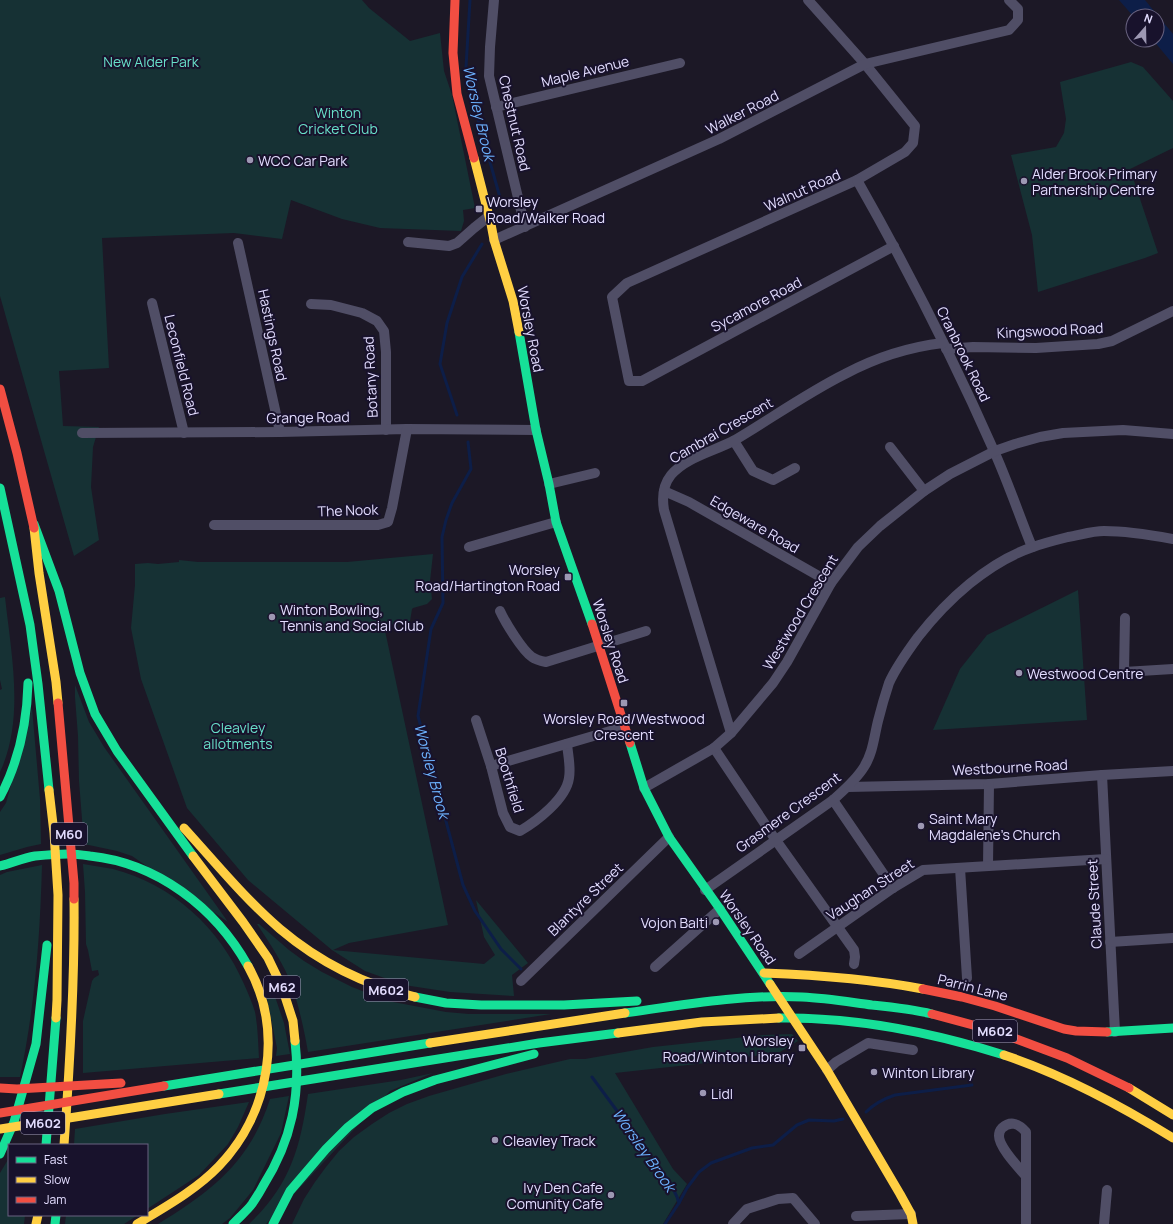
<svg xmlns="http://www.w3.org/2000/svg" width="1173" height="1224" font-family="Manrope,sans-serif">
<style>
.green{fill:#163134}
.water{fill:#0d1e48}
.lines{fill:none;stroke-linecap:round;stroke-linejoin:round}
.stream{stroke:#0d1e48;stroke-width:3}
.street{stroke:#504e66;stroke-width:10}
.fast{stroke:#16e098;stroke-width:9}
.slow{stroke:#ffcf43;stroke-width:9}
.jam{stroke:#f24e42;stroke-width:9}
.poi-dot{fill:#9d98b3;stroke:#18122c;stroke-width:1.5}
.labels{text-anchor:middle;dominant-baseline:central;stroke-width:4;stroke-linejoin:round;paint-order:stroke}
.shield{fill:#18122c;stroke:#a6a0c0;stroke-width:1}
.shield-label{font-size:13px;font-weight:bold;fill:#e3ddff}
.park-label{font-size:14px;fill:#68e0c9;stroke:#18122c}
.street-label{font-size:14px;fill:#e3ddff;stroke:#18122c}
.poi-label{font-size:14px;fill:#e3ddff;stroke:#18122c;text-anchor:start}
.water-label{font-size:15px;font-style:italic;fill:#6cb1fd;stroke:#18122c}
</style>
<rect width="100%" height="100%" fill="#1c1826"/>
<!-- green -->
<g class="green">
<polygon points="0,0 362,0 369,8 410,41 440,33 444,71 452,95 475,208 463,210 464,221 461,231 380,228 342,219 291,200 282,239 234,233 102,238 109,368 59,371 63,426 99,427 93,447 91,487 99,540 74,556 0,296"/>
<polygon points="1131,62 1143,67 1173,101 1173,148 1130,169 1158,253 1145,258 1038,292 1032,235 1011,155 1056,147 1064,133 1066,119 1060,82"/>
<polygon points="433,554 430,581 432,599 427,604 413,608 412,609 410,621 384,626 448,925 349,943 333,950 484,964 495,955 484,937 476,900 528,963 512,975 514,996 450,992 404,985 365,971 332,950 248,880 187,808 141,679 131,628 135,585 135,564 148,563 158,564 179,562 179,560 198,562 347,562"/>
<polygon points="1078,590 1087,720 933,730 960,669 987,635"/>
<path d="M5,597C11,653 25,719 0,772V690L2,689L0,680V598Z"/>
<polygon points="75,685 89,722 104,747 228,922 132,856 117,851 84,844 79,781 78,736 75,697"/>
<polygon points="32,708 40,799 41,844 27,847 0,855 0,812 6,803"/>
<path d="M83,864C93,866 103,867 113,869C172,884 220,928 244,984C248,993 252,1002 255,1012C258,1027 258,1043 259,1058L83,1073V1021L92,981L94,978L99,975L98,970L92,971L88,950L86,944L85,892Z"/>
<path d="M42,865C40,937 35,1006 20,1077H0V875L7,872Z"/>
<path d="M257,924H259L289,950L304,961L322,972L352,987L388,1001L446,1012L469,1014H551L308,1052C304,1029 299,1007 292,986C284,964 270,944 257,924Z"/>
<polygon points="270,982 284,1023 290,1054 276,1056 277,1048 264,984"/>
<polygon points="792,1034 798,1041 780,1052 706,1063 615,1073 673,1169 687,1184 663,1224 292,1224 304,1199 315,1182 326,1167 339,1151 354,1137 372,1124 389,1113 407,1104 429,1096 506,1074 570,1059 585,1059 653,1047 764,1035"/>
<path d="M433,1073L390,1091L266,1224H249C290,1185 300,1149 308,1094L401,1080Z"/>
<path d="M289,1096L281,1133L253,1190L230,1218L222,1224H158C212,1191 250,1162 270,1099Z"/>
<polygon points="249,1102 238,1127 228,1144 199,1175 147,1209 147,1145 74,1145 75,1129 165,1114"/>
<polygon points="9,1158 9,1215 25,1215 24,1224 0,1224 0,1173"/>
<polygon points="66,1215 138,1215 124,1224 65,1224"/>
</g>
<!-- water -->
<polygon class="water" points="1119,0 1145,0 1173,34 1173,64 1153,40 1157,40 1157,16 1133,16"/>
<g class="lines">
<!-- stream -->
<g class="stream">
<polyline points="470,0 466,67 477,116 501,201"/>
<polyline points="457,415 440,364 447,323 462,277 482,244"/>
<polyline points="468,442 471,469 452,503 446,520 442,537 443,603 431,629 418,716 463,885 475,911 501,949 521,969"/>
<polyline points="592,1077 671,1184 677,1197 679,1203 665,1224"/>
<path d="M866,1112C875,1103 883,1099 895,1095L972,1085"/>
<polyline points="679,1203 687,1188 699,1172 711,1163 752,1148 773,1145 797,1125 809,1120 834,1121 843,1119"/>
</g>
<!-- street -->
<g class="street">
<polyline points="494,0 490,47 489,76 525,227"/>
<polyline points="808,0 865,64 915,126 913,143 905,152 857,180 627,283 612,297 629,381 642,381 894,246"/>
<polyline points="496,107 680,63"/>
<path d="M857,180C907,268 953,358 994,451C1008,482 1019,515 1032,547"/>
<polyline points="494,240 719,139 865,64 1009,30 1018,20 1018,9 1009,0"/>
<polyline points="408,242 449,246 457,243 474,228 489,216"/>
<polyline points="238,243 280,432"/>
<polyline points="152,303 184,433"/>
<polyline points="311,304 331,305 362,313 377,321 384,331 386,352 386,430"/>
<polyline points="946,349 973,347 1036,348 1098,344 1112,341 1173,311"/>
<polyline points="82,433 280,432 407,429 536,430"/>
<polyline points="734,441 753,471 773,480 795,468"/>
<polyline points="890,447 924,491"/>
<polyline points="549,484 595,473"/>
<polyline points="664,491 689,502 831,583"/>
<polyline points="214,525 378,525 388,522 392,508 407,429"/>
<polyline points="469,547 556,522"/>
<path d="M500,611C505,622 522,650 532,657C536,660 541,661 546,662L646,631"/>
<polyline points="1125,618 1124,672 1173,669"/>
<path d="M476,720L491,766L503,813L510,827L520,831C537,821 566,799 569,778C571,767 568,755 567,744"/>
<path d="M731,733L664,510C662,498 663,485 671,475C686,457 715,451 735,440C772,418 807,393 845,374C875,358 909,347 943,343"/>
<polyline points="714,748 775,839 854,950 855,957 854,964"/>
<polyline points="491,766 624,727"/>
<polyline points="1102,775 1115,1032"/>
<polyline points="848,787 989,784 1102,775 1173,771"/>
<polyline points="644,788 714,748 731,733 773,683 787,662 831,583 858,547 880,526 924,491 950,474 995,451 1015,444 1040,437 1063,433 1123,430 1173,434"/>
<polyline points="833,800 893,888"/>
<polyline points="988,866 989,784"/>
<polyline points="960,868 967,978"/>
<path d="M705,890L833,800C844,790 856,780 864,767C873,753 874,737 878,721C881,709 885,695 889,683C896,667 907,652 918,637C947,600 988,562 1033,547C1044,543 1056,540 1068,537C1080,535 1092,531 1104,531C1127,531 1151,535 1173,539"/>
<polyline points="1110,942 1173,938"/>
<polyline points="799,954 893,888 923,870 1106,859"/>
<polyline points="655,967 720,909"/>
<polyline points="521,981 669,837"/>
<polyline points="827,1070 836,1062 868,1043 913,1050"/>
<path d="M1025,1175C1018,1167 999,1147 999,1136C999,1133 1000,1130 1002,1128C1011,1120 1019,1124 1026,1132V1224"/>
<polyline points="856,1216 911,1214"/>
<polyline points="733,1224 747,1209 778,1199 793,1198 815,1224"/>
<polyline points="1104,1224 1107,1190"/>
</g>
<!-- fast -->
<g class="fast">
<polyline points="519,332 536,430 549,484 556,522 592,624"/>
<polyline points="0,488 30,625 38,684 49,790"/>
<polyline points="34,524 59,591 80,673 95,714 117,751 193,856"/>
<polyline points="630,743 644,788 669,837 720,909 770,984"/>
<path d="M0,797C19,761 27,724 28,683"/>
<path d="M0,866C12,863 23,858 35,856C46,855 58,854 68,854C75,854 83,855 90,856C157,863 215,907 248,966"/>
<polyline points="415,997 446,1003 481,1005 564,1005 637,1001"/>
<path d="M625,1013C682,1005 744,994 802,997C826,998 849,1002 872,1005C892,1007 912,1009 932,1014"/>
<path d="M779,1018C856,1017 931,1032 1004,1055"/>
<polyline points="1107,1032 1173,1028"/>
<polyline points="164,1086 430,1043"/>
<polyline points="219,1094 539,1043 618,1033"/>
<polyline points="46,1145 56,1018"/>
<polyline points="0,1154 14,1122 36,1044 47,945"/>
<polyline points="55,1224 56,1215"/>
<path d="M233,1224C239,1217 247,1211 252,1204C256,1198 260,1192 263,1186C292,1140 301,1095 295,1041"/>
<polyline points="273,1224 290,1191 326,1149 348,1127 372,1108 403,1092 435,1080 534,1054"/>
</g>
<!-- slow -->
<g class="slow">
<polyline points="474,158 491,224 494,240 513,301 519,332"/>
<polyline points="34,528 39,573 56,682 58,703"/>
<polyline points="49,790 54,833 58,895 57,1000 56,1018"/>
<path d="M184,828C215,862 245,899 280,929C319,962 365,985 415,997"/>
<polyline points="193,856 243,922 268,958 282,987 293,1021 295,1041"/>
<path d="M764,973C817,975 871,979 923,989"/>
<polyline points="770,984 827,1070 900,1194 911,1214 913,1224"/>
<polyline points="618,1033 702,1022 779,1018"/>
<polyline points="430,1043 625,1013"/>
<path d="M1004,1055C1064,1075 1120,1105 1173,1138"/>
<polyline points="1129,1088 1173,1115"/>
<polyline points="0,1129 219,1094"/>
<path d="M64,1145C70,1063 75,981 74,899"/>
<polyline points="36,1224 38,1215"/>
<path d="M137,1224C165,1207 196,1190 219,1166C270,1113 284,1030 248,966"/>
</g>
<!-- jam -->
<g class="jam">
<polyline points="455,0 453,53 457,94 474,158"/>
<polyline points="0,389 17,453 34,528"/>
<polyline points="592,624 630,743"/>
<polyline points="58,703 74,883 74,899"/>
<polyline points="923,989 962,997 995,1006 1064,1029 1076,1031 1107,1032"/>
<polyline points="932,1014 995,1031 1067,1058 1129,1088"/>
<polyline points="0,1088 17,1089 121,1083"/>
<polyline points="0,1113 164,1086"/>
</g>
</g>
<!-- markers -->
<g class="poi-dot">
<circle cx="250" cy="160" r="4"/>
<circle cx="1024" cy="181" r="4"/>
<rect x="475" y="205" width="8" height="8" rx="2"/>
<rect x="564" y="573" width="8" height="8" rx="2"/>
<circle cx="272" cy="617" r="4"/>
<circle cx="1019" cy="673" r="4"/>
<rect x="620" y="699" width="8" height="8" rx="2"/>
<circle cx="921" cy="826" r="4"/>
<circle cx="716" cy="922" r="4"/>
<rect x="798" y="1044" width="8" height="8" rx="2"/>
<circle cx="874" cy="1072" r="4"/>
<circle cx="703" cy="1093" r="4"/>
<circle cx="495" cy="1140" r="4"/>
<circle cx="611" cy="1195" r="4"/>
</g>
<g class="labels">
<!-- shield labels -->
<g class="shield">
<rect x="51" y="823" width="36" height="22" rx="3"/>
<rect x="264" y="976" width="36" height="22" rx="3"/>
<rect x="364" y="979" width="44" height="22" rx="3"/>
<rect x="973" y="1020" width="44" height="22" rx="3"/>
<rect x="21" y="1112" width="44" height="22" rx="3"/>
</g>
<g class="shield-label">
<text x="69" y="834">M60</text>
<text x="282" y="987">M62</text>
<text x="386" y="990">M602</text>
<text x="995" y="1031">M602</text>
<text x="43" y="1123">M602</text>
</g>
<!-- park labels -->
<g class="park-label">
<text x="151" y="61">New Alder Park</text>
<text x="338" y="112">Winton<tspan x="338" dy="16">Cricket Club</tspan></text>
<text x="238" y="727">Cleavley<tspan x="238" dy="16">allotments</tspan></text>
</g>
<!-- street labels -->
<g class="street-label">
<text transform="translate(585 71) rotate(-14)">Maple Avenue</text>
<text transform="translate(742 112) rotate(-27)">Walker Road</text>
<text transform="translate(515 123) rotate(77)">Chestnut Road</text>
<text transform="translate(802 190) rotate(-24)">Walnut Road</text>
<text transform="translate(756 304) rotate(-28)">Sycamore Road</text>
<text transform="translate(531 329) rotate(79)">Worsley Road</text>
<text transform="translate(1050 330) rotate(-3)">Kingswood Road</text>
<text transform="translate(273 335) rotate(78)">Hastings Road</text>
<text transform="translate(964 354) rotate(64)">Cranbrook Road</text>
<text transform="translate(182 365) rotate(76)">Leconfield Road</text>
<text transform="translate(370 377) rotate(-93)">Botany Road</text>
<text transform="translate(308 417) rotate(-1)">Grange Road</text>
<text transform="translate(721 430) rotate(-30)">Cambrai Crescent</text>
<text transform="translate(348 510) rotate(-2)">The Nook</text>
<text transform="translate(755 524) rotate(30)">Edgeware Road</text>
<text transform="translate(800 612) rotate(-59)">Westwood Crescent</text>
<text transform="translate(611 641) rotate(72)">Worsley Road</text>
<text transform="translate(1010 767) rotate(-3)">Westbourne Road</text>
<text transform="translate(510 780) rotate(73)">Boothfield</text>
<text transform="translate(788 812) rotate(-36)">Grasmere Crescent</text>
<text transform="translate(870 889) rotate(-33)">Vaughan Street</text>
<text transform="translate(585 899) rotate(-44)">Blantyre Street</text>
<text transform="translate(1094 904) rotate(-93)">Claude Street</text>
<text transform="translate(748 927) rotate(55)">Worsley Road</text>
<text transform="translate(973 987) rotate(14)">Parrin Lane</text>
</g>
<!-- poi labels -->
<g class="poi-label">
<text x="258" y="160">WCC Car Park</text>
<text x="1032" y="173">Alder Brook Primary<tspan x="1032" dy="16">Partnership Centre</tspan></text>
<text x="487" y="201">Worsley<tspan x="487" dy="16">Road/Walker Road</tspan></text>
<text x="560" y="569" text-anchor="end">Worsley<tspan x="560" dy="16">Road/Hartington Road</tspan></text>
<text x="280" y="609">Winton Bowling,<tspan x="280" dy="16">Tennis and Social Club</tspan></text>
<text x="1027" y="673">Westwood Centre</text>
<text x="624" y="718" text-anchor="middle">Worsley Road/Westwood<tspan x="624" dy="16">Crescent</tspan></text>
<text x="929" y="818">Saint Mary<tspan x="929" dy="16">Magdalene's Church</tspan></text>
<text x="708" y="922" text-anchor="end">Vojon Balti</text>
<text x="794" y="1040" text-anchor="end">Worsley<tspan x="794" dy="16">Road/Winton Library</tspan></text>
<text x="882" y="1072">Winton Library</text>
<text x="711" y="1093">Lidl</text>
<text x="503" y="1140">Cleavley Track</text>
<text x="603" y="1187" text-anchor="end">Ivy Den Cafe<tspan x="603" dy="16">Comunity Cafe</tspan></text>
</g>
<!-- water labels -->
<g class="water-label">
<text transform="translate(479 113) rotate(77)">Worsley Brook</text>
<text transform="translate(432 771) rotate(75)">Worsley Brook</text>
<text transform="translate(644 1150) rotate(55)">Worsley Brook</text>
</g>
</g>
<!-- legend -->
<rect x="8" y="1144" width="140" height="72" fill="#18122c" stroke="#696380"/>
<rect x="16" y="1157" width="20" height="6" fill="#16e098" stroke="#696380"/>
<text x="44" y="1164" font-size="12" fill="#e3ddff">Fast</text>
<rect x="16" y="1177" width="20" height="6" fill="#ffcf43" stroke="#696380"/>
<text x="44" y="1184" font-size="12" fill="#e3ddff">Slow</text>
<rect x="16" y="1197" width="20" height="6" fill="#f24e42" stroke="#696380"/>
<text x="44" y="1204" font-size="12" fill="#e3ddff">Jam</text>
<!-- north arrow -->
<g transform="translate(1145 28) rotate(20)"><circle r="19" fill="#18122c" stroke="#696380"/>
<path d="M0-3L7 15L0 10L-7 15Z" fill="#9d98b3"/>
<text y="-6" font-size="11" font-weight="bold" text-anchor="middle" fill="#e3ddff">N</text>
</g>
</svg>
